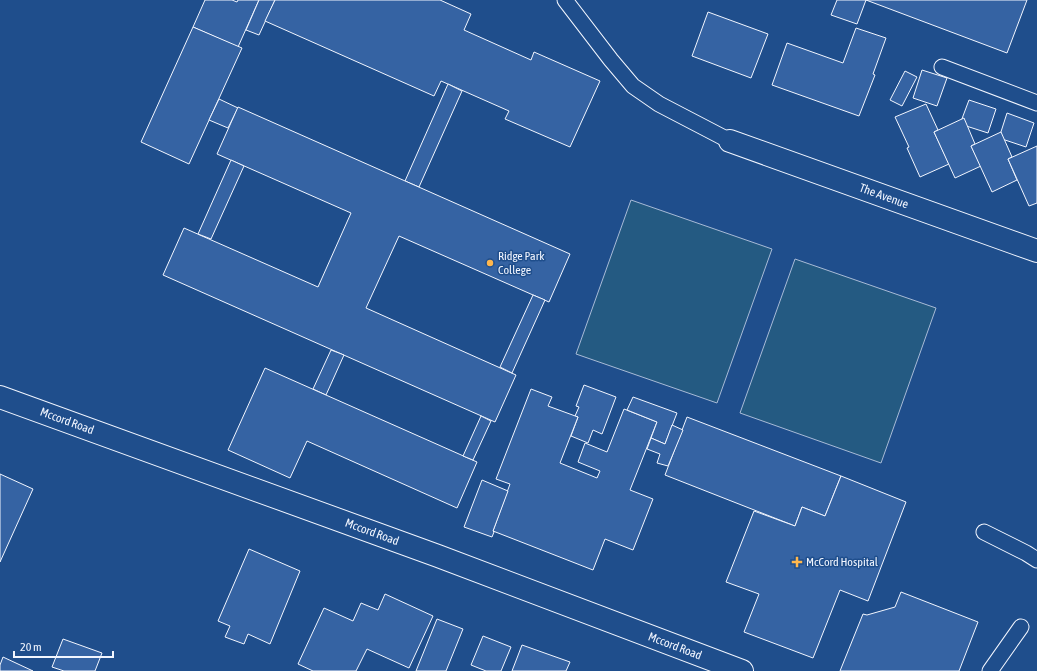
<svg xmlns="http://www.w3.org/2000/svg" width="1037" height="671" font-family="'Asap Condensed',sans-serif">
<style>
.pitch{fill:#245a82;stroke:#a8bbd7}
.building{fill:#3563a3;stroke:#f2f6ff}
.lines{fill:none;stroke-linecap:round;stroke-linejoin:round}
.lane-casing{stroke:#f2f6ff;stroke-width:17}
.street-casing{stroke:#f2f6ff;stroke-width:24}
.lane{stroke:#1f4e8c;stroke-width:15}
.street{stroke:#1f4e8c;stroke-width:22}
.poi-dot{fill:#ffb74d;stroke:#1f4e8c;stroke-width:1.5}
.labels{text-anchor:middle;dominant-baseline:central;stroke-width:3;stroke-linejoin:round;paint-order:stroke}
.street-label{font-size:12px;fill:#f2f6ff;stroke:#1f4e8c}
.poi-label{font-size:12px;fill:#f2f6ff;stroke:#1f4e8c;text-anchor:start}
</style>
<rect width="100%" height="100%" fill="#1f4e8c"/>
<!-- pitch -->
<g class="pitch">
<polygon points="631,200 772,249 717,403 576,354"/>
<polygon points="795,259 936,308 881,463 740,413"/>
</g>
<!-- building -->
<g class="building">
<polygon points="205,0 232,0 237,2 238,0 259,0 238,47 193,27"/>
<polygon points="259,0 275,0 259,35 246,30"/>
<polygon points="275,0 440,0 471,14 464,30 531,60 534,52 600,81 570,147 505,119 509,111 441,81 434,96 265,21"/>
<polygon points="837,0 866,0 857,24 831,15"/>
<polygon points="866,0 1027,0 1007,53"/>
<polygon points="708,12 768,34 751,78 692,56"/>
<polygon points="193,27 242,48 189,164 141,142"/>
<polygon points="856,28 886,38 873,74 875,75 859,116 772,85 787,43 843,63"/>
<polygon points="922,70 947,78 937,106 913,98"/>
<polygon points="905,71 917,77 902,106 890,100"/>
<polygon points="448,84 462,91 419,187 405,181"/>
<polygon points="219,99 238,108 228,128 209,120"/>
<polygon points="969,100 996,109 988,133 960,124"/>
<polygon points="926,104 938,130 934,132 949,164 920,177 907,148 909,147 895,117"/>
<polygon points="238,107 570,254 549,302 399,236 366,308 516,375 495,422 163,275 184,228 318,287 351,213 217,154"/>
<polygon points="1007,113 1034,123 1026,147 999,138"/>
<polygon points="964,118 975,144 971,146 981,166 955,178 934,132"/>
<polygon points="1001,132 1012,157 1008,159 1017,180 992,192 971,146"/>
<polygon points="1037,146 1037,203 1029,206 1008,159"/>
<polygon points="231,160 244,166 211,239 198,234"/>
<polygon points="533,295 545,300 512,373 500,367"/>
<polygon points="331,350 344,355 326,395 313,389"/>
<polygon points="265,368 477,462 457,508 307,441 290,478 228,450"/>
<polygon points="584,385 616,397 602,434 593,430 588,443 571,436 578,417 575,416 579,407 576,406"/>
<polygon points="531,389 552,397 548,406 578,417 560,463 597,478 600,471 578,462 585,443 607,452 624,409 657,422 630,490 653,499 633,550 605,539 593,570 493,531 510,484 496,479"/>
<polygon points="633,397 677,413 665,444 651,438 657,422 627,410"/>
<polygon points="481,416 491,421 473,460 463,456"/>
<polygon points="687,417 841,476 825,516 802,507 795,526 665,475"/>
<polygon points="672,425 683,430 668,466 657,463 660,454 647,449 651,438 665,444"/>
<polygon points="0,474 33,489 0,562"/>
<polygon points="841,476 906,502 868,601 840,590 813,658 744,632 759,594 726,582 754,511 795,526 802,507 825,516"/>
<polygon points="482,480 508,491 493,531 494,532 492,537 464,527"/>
<polygon points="249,549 300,571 270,644 248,634 244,644 225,637 230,626 218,621"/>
<polygon points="901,592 978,622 959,671 840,671 863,614 867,615 895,607"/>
<polygon points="385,594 433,616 409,668 367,649 356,671 313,671 298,664 324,608 353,621 361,603 378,610"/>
<polygon points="437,619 463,629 446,671 416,671"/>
<polygon points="483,636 511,647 501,671 486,671 471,665"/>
<polygon points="63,639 102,653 95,671 64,671 52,667"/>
<polygon points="522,645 570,662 566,671 512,671"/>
<polygon points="3,657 33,671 0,671 0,665"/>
</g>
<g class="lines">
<!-- lane casing -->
<g class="lane-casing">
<g id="lane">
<polyline points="565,0 611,60 633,86 659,104 730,141"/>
<polyline points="942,67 1037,103"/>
<polyline points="984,532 1026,553 1037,560"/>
<polyline points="990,671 1021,627"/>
</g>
</g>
<!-- street casing -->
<g class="street-casing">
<g id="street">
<polyline points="730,141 1037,251"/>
<polyline points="0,397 438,556 742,671"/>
</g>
</g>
<!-- lane -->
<use href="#lane" class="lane"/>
<!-- street -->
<use href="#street" class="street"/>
</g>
<!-- markers -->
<g class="poi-dot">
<circle cx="490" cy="263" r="4"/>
<path d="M795 556h4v4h4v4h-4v4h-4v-4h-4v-4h4z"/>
</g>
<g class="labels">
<!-- street labels -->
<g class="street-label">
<text transform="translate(884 196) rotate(20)">The Avenue</text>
<text transform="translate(67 421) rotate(20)">Mccord Road</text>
<text transform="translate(372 532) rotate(20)">Mccord Road</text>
<text transform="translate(675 646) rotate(21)">Mccord Road</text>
</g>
<!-- poi labels -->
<g class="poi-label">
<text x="498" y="256">Ridge Park<tspan x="498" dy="14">College</tspan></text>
<text x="806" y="562">McCord Hospital</text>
</g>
</g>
<!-- scale -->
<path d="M14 651v6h99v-6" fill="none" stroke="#f2f6ff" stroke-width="2"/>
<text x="20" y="651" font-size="12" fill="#f2f6ff" stroke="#1f4e8c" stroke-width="3" paint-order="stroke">20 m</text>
</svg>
